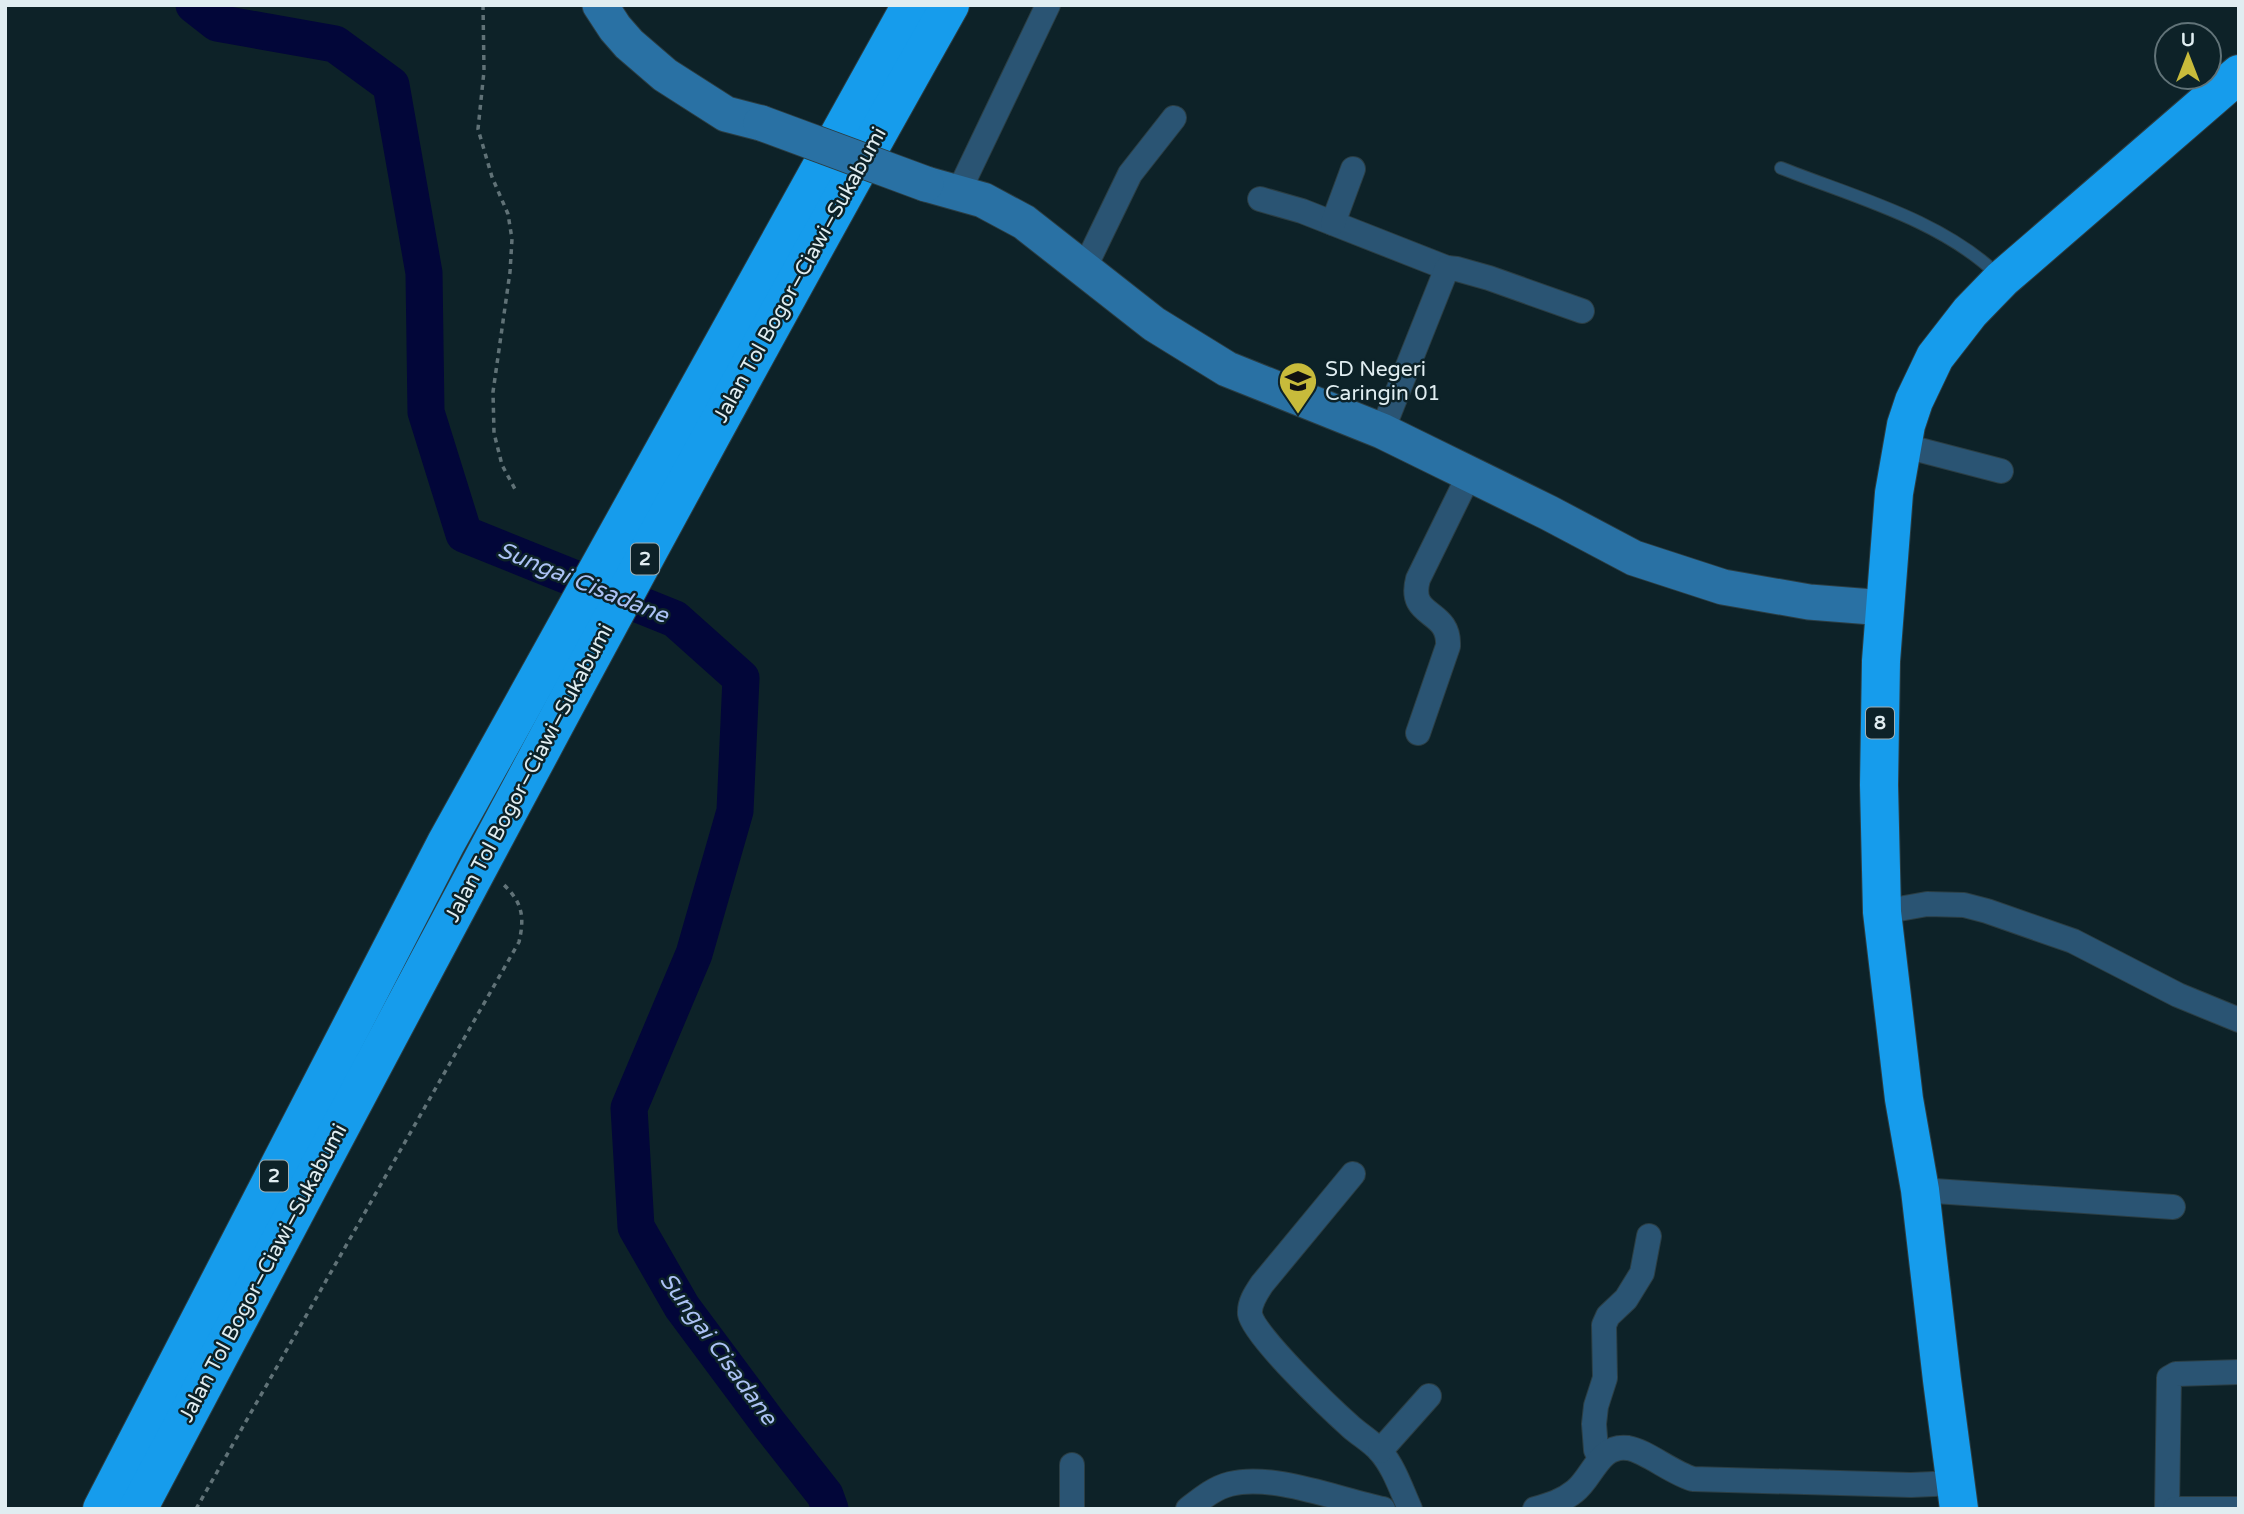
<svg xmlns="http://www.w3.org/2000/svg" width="2244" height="1514" font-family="'Varela Round',sans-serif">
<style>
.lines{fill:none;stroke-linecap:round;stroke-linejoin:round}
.river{stroke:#020639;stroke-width:37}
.lane-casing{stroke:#2b3e44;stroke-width:14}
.street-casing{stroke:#2b3e44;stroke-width:26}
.secondary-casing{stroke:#2b3e44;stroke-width:37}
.highway-casing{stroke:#2b3e44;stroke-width:40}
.path{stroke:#607277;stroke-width:3.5;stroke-dasharray:5 5;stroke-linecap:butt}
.lane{stroke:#2a5473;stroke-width:12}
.street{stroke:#2a5473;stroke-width:24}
.secondary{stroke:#2971a4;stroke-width:35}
.highway{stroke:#169cec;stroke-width:38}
.secondary-bridge-casing{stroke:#2b3e44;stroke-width:37;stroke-linecap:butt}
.secondary-bridge{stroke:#2971a4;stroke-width:35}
.labels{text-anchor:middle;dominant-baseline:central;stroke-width:5;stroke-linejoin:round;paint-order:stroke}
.shield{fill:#0d2228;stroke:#a1b0b5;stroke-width:2}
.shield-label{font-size:19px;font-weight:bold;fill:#e0edf1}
.street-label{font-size:21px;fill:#e0edf1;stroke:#0d2228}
.poi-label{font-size:21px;fill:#e0edf1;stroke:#0d2228;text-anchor:start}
.water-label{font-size:23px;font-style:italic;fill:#acc2f4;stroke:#0d2228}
</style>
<rect width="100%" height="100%" fill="#0d2228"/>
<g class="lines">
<!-- river -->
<polyline class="river" points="194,5 217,23 335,44 391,85 424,273 426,412 464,534 675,619 741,678 735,811 694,954 629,1108 636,1227 682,1307 769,1424 825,1495 830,1509"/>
<!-- lane casing -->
<g class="lane-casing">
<path id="lane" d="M1781,168C1854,197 1942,220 1999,276"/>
</g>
<!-- street casing -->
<g class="street-casing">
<g id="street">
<polyline points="958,193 1048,5"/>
<polyline points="1260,199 1302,211 1447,268"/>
<polyline points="1333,223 1353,169"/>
<polyline points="1084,269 1130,174 1174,118"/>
<polyline points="1382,431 1447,268 1457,269 1489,278 1582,311"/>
<polyline points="1901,445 2001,471"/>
<path d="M1418,733L1448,646C1450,608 1407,619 1418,579L1470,473"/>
<polyline points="1882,912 1927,904 1964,905 1987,911 2073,941 2178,995 2239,1020"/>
<path d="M1353,1174L1262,1284C1256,1293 1249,1303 1250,1314C1253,1335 1332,1410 1351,1427C1360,1435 1372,1442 1380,1451C1394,1467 1401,1489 1410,1509"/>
<polyline points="1920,1190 2173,1207"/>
<polyline points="1380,1451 1429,1396"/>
<polyline points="1600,1459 1596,1450 1594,1424 1596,1406 1605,1378 1604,1325 1608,1316 1626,1299 1642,1273 1649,1236"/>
<polyline points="1072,1465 1072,1509"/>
<path d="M1188,1509C1201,1499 1214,1488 1230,1484C1273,1473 1339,1500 1383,1509"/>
<path d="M1535,1509C1549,1505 1563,1501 1575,1491C1593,1477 1599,1444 1628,1448C1646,1451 1672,1473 1693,1479L1911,1485L1956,1483"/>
<polyline points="2167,1509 2169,1378 2176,1374 2239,1372"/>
<polyline points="2175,1509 2239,1509"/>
</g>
</g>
<!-- secondary casing -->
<g class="secondary-casing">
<g id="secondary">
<polyline points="600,5 615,28 629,44 665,75 726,114 761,123"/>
<polyline points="926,184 983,200 1024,222 1154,324 1227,369 1382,431 1549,513 1634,558 1723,587 1809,602 1885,608"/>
</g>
</g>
<!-- highway casing -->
<g class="highway-casing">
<g id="highway">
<polyline points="102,1509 446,843 911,5"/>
<path d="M138,1509C405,1005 670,501 950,5"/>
<polyline points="1959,1509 1942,1380 1920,1190 1904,1099 1882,912 1879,785 1881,661 1894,493 1906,425 1914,401 1935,357 1970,312 2002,279 2239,74"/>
</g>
</g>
<!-- path -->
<g class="path">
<polyline points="483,5 484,71 478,129 492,177 508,214 512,239 510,272 493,392 494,433 502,465 516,491"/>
<path d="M196,1509L519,942C525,916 522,902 503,884"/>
</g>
<!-- lane -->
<use href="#lane" class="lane"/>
<!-- street -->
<use href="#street" class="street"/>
<!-- secondary -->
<use href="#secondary" class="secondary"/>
<!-- highway -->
<use href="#highway" class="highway"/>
<!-- secondary-bridge casing -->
<g class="secondary-bridge-casing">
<polyline id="secondary-bridge" points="761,123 926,184"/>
</g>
<!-- secondary-bridge -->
<use href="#secondary-bridge" class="secondary-bridge"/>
</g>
<!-- icons -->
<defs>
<g id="school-pin" transform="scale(2.0125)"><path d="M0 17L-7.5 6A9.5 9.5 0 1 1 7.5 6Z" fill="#c8bb3b" stroke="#0d2228"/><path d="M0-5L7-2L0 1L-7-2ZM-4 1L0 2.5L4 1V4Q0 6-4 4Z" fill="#111"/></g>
</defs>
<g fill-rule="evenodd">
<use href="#school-pin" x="1298" y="381"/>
</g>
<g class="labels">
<!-- shield labels -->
<g class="shield">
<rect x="631" y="543.5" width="28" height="31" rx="5"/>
<rect x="1866" y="707.5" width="28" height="31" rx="5"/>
<rect x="260" y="1160.5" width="28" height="31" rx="5"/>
</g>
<g class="shield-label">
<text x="645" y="559">2</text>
<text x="1880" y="723">8</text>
<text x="274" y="1176">2</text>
</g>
<!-- street labels -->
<g class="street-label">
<text transform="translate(800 275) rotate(-61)">Jalan Tol Bogor–Ciawi–Sukabumi</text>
<text transform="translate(529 773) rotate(-62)">Jalan Tol Bogor–Ciawi–Sukabumi</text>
<text transform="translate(263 1273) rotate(-62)">Jalan Tol Bogor–Ciawi–Sukabumi</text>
</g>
<!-- poi labels -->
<g class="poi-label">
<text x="1325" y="369">SD Negeri<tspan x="1325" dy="24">Caringin 01</tspan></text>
</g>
<!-- water labels -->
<g class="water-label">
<text transform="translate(583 583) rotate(22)">Sungai Cisadane</text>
<text transform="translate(718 1349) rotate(54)">Sungai Cisadane</text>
</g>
</g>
<!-- border -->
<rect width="2244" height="1514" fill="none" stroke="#e0edf1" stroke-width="14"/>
<!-- north arrow -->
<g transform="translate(2188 56)"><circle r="33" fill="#0d2228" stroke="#617378" stroke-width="2"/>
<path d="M0-5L12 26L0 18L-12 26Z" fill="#c8bb3b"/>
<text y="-10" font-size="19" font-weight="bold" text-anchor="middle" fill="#e0edf1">U</text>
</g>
</svg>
